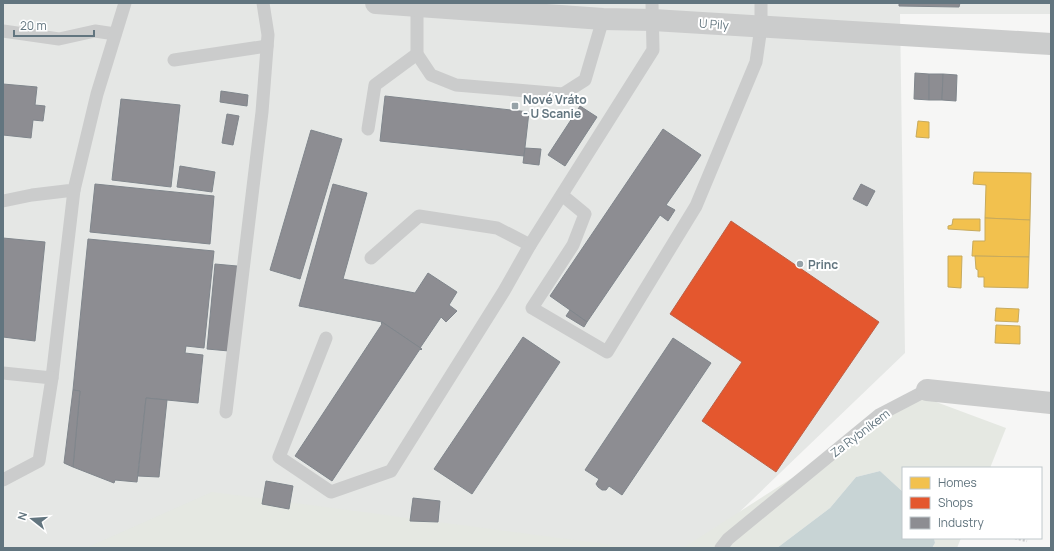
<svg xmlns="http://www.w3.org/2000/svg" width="1054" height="551" font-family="Manrope,sans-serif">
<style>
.built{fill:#e5e7e5}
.green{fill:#e5e8e2}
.water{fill:#c8d4d5}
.homes{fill:#f2c14e;stroke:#c7aa5d}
.shops{fill:#e4572e;stroke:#bd6046}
.industry{fill:#8d8d92;stroke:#80868c}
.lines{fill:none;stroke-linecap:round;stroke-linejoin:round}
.path{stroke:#c8c9ca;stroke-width:2.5;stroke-dasharray:2 2;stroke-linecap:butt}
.service{stroke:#cbcccc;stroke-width:13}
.minor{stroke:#cbcccc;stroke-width:22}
.poi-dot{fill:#96a2a8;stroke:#fff;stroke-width:1.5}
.labels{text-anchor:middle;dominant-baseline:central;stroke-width:4;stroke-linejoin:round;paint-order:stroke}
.street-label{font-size:12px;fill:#62757f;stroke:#fff}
.poi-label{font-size:12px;font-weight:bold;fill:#62757f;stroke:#fff;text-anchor:start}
</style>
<rect width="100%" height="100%" fill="#f6f6f5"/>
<!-- built -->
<polygon class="built" points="3,3 1051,3 1051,14 900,14 905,353 702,548 3,548"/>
<!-- green -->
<g class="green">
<polygon points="920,396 1006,428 990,468 903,468 903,492 880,471 856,477 830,508 777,548 683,548"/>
<polygon points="212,492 635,548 86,548"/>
<polygon points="934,538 961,538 957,548 932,548 935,543"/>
</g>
<!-- water -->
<polygon class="water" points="880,471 903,492 903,538 934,538 935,543 932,548 777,548 830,508 856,477"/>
<!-- homes -->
<g class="homes">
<polygon points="918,121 929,122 929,138 916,137"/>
<polygon points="974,172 1031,173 1030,220 985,218 986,185 973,184"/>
<polygon points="985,218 1030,220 1029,257 972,256 973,241 985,241"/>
<polygon points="953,219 980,219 980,231 948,229 948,226 952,225"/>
<polygon points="948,256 962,256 961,288 948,287"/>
<polygon points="975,256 1029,257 1028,288 984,287 984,277 978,277 978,270 976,269"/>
<polygon points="996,308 1019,309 1018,322 995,321"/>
<polygon points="996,325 1020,326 1020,344 995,343"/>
</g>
<!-- shops -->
<polygon class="shops" points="731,221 879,322 776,472 702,421 742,362 670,314"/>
<!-- industry -->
<g class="industry">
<polygon points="899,3 960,3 959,7 899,6"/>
<polygon points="915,73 929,74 929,100 914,99"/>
<polygon points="929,74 943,74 942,100 929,100"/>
<polygon points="943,74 957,75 956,101 942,100"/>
<polygon points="3,84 37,87 35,105 45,106 43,121 33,120 31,138 3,135"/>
<polygon points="221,91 248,95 247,106 220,102"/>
<polygon points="385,96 529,112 524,156 380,141"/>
<polygon points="121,99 180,105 171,187 112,180"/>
<polygon points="580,106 597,117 565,166 548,155"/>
<polygon points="227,114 239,116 233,145 222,143"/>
<polygon points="663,129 701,155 666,205 675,210 668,221 660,215 587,322 550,296"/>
<polygon points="311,130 342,139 300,279 270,270"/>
<polygon points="525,148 541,149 539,165 523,163"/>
<polygon points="180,166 215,172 212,192 177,187"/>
<polygon points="95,184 214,196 210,244 90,232"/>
<polygon points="333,184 367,193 343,279 415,293 428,273 457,292 449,305 457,311 446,322 441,317 420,348 382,322 299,306"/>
<polygon points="861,184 875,191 867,206 853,199"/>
<polygon points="3,238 45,242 35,341 3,337"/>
<polygon points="88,239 214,251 204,348 186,346 185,353 203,355 198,403 146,398 137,482 115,480 114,483 73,467 80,391 73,390"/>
<polygon points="215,264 237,266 229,351 207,349"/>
<polygon points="570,310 587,322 584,327 566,316"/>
<polygon points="382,322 422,349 421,350 420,349 332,481 295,456 382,324 381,323"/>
<polygon points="523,337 560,362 472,494 434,469"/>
<polygon points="673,338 711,363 622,495 609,486 606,490 602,490 598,487 596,484 599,479 585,470"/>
<polygon points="73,390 80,391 73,467 64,463"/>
<polygon points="146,398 167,400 159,477 138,476"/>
<polygon points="266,481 293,486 289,509 262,504"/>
<polygon points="413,498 440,501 438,522 410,521"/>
</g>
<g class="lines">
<!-- path -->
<polyline class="path" points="1015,538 1027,541"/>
<!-- service -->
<g class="service">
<polyline points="417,6 417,54 431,75 456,85 563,94 585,80 603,19"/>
<polyline points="3,31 59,39 95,31 115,34"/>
<polyline points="174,60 267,46"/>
<polyline points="368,129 375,85 417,54"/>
<polyline points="562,195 585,214 573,245 532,308 607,352 696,206 756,62 761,27 761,3"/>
<polyline points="3,201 32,195 74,190 97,94 125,3"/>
<polyline points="371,258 419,216 497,228 530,245"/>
<polyline points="326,338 279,457 331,492 391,471 504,291 530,245 653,50 652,3"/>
<polyline points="3,373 52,378 74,190"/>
<polyline points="226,412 262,112 268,35 263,3"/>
<polyline points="3,480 39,461 52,378"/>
<polyline points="721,548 728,539 879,415 927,390"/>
</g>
<!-- minor -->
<g class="minor">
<polyline points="376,3 603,19 653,20 1051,44"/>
<polyline points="927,390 1051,403"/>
</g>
</g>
<!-- markers -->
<g class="poi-dot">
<rect x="511" y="102" width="8" height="8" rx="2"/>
<circle cx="800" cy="264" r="4"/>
</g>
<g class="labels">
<!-- street labels -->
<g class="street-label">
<text transform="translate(714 24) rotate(4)">U Pily</text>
<text transform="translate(860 433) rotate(-37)">Za Rybníkem</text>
</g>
<!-- poi labels -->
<g class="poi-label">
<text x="523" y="99">Nové Vráto<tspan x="523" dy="14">- U Scanie</tspan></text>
<text x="808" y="264">Princ</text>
</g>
</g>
<!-- border -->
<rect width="1054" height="551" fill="none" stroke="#62757f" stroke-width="8"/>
<!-- legend -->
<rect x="902" y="467" width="140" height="72" fill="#ffffff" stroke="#c0c8cc"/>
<rect x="910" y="477" width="20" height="12" fill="#f2c14e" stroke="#c0c8cc"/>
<text x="938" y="487" font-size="12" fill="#62757f">Homes</text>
<rect x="910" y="497" width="20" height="12" fill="#e4572e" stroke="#c0c8cc"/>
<text x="938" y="507" font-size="12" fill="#62757f">Shops</text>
<rect x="910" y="517" width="20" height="12" fill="#8d8d92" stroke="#c0c8cc"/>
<text x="938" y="527" font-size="12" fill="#62757f">Industry</text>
<!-- north arrow -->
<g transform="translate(32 519) rotate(287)" stroke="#ffffff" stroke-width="3" paint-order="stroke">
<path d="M0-3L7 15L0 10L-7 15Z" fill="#62757f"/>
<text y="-6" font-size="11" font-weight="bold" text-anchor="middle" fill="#62757f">N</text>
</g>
<!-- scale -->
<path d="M14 30v6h80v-6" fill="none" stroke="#62757f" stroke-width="2"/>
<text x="20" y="30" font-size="12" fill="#62757f" stroke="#ffffff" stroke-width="3" paint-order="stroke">20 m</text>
</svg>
